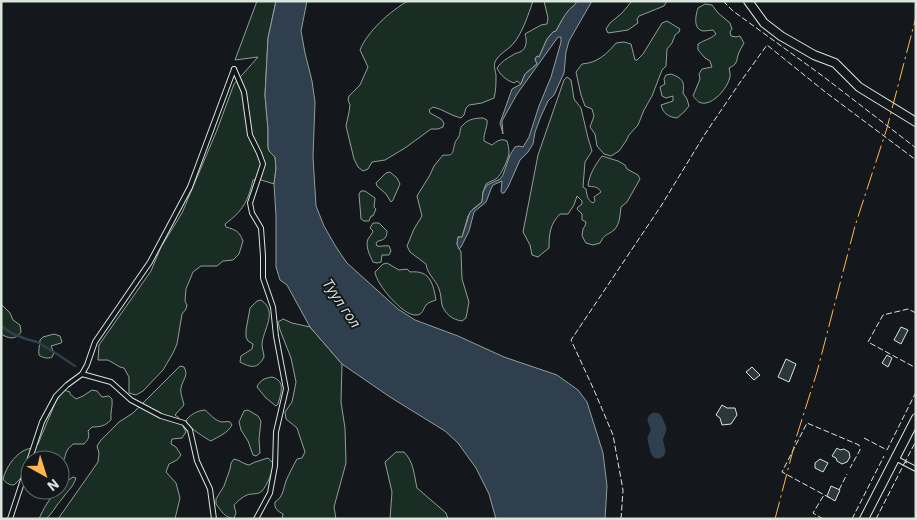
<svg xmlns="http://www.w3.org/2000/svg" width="917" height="520" font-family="'IBM Plex Sans',sans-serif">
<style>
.green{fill:#1a2d24;stroke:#939e99}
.water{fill:#2f3f4d;stroke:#939e99}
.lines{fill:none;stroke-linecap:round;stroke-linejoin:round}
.stream{stroke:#2f3f4d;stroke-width:2.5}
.river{stroke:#2f3f4d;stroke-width:15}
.building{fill:#2c363c;stroke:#d8e6dc}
.service-casing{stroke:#d8e6dc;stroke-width:6}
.minor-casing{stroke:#d8e6dc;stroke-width:10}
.service{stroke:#14181c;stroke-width:4}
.minor{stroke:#14181c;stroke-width:8}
.fence{stroke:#d8e6dc;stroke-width:1;stroke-dasharray:6 2.5;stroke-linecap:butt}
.power{stroke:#ffb74d;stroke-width:1;stroke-dasharray:18 4 2.5 4;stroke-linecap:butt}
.labels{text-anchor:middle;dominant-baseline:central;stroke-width:4;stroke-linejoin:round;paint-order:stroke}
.water-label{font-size:15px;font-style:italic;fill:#d8e6dc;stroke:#14181c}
</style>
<rect width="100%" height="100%" fill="#14181c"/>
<!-- green -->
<g class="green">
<path d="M257,1H276L268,38L265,95L268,129V147L269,151L275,157L276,168L274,184L258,179L253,180C248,201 243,211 225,224L226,227C236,230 239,231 243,241L239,254L233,260L223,261L217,266H201L193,272L186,289L185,301L187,305L186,309L182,314L177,344L173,353L163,370L143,391L136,395L129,393V377L124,368L120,367L108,360H98L99,345L151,271L161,247L182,213L217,130L234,84L258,57L235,60Z"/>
<path d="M408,1H533C529,13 522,34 513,44C508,50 500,53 496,60C493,65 495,69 496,75C496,83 496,91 494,98L482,103L469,105L466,108L464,115L461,118C451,116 443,109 433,107L429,110L430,113L441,119L444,123L443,127L438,129H431L405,148L385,160L372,162L368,169L363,171L358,167L354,159L346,126L349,112L350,105L348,100L349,96L360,85L368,67L360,50C367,32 390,11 408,1Z"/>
<path d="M544,1H577L576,4C567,11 561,21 556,31L553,32L547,39L539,57L537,56L535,59L537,64L525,74L521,84L517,81L514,83C506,80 500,75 497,68C501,62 507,58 513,55C515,53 518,53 520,52C527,49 527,40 525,34L541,25L547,24L548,18Z"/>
<polygon points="632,1 667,1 664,6 639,16 637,19 638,23 628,30 608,33 606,29 610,23 622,13"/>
<path d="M705,4L712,5L718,13L730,23L732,29L730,32L731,36L736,37L740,36L744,43C742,47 739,51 738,55C736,63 737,64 729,68C730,72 731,76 729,80C726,90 710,108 699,102C698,102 694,97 693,96L700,79L699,74L702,69L712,67L710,61L705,58L698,50V44C704,40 711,39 716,34L713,30C710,30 707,31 704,31C692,30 696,14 698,8Z"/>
<path d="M667,21L680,29L679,32L675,35L672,43L667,49L666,66L662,70L652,96L644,110L638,125L629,135L626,141L619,151L611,156L604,154L597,146L595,134L590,127L594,116L592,109L585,106L581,95L576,72L582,64C597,63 607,54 616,43L624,42L631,44L635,60H637L643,54L662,23Z"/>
<path d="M671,74C682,78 685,81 683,93L687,99L689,106L684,112L677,118C668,117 663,113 661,105L673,101V96L666,98L662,96L660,87L665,84L664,79L666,75Z"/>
<path d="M567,77L571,80L574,99L581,108L588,138L592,151L585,162L583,187L586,189C587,195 587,200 593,203L595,201L594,197L601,192C598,186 593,187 588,186C589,175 595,165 602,156L618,161L625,165L627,169L638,175L640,179L627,202L621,207C620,215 620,224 614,230C607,236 605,233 600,243L593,245L586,243L582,236L583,229L585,226L586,222L582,220V214L577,209L578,207L582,204V201L577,196L574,205L568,214H560C550,224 549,234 549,248L538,257L532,255L530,245L523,232L538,155L564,80Z"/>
<path d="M483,118L487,120C488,127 483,134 484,141L492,145C497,141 501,138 507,141C508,144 509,149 509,152C509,158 501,175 497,178C494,181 490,181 486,184L483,192L482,202L473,209L468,216L462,237H458L457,244L461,252L462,279L469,302L466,318L462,321C453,320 445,314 442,305C441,300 441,294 439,289C436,280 427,274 426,264L410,252L407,246L414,229L422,216L417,196L430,175L434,166L443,155C455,156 452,152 455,143C455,141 458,139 459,136C461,132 459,128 463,125C468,119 476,118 483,118Z"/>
<polygon points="390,172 397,178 400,184 393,200 391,202 386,194 377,186 376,183 386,173"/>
<polygon points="361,191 365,191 375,198 374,207 376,209 373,216 371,216 369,221 364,221 361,219 359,194"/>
<path d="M373,223H379L387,231C387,238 384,240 378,241L376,243L377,246C381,247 385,245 389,246L391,251L389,255H382L381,262L377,263L373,262C370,256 365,246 368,239C370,236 372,234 373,231L370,228Z"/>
<path d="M387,263L399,270L407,269L410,272C430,270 433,283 436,300C433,301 429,302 426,305C423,309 423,315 416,315C403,316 376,284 375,272L383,264Z"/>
<path d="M261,300C279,312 262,331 262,345C262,349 264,353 264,357C258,369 251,368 240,362L241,356L252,349L253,344L248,341L246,337V330L250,308L257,301Z"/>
<path d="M1,304L10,313L13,320L20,325L21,332C16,340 9,339 1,334Z"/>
<path d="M283,319L292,323L310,327L342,364L341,402L345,428L346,463L334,507L336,519H282L283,514C278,511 274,509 275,502C283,497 283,490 286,481C289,474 293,466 297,459L302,458L305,452L297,428L286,419L285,412L292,402L296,382L291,358L280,330L278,322Z"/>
<path d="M54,334L60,336L62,342L61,343L51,346L54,353L52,357C48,359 43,358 39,355C38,350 40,345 40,340L43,337Z"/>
<path d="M180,366L184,367C189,376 183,378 181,388C180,393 183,400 184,405L175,415L179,418L186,432L182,438L172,439L171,444L176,447L181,455L177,460L169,464L166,472L176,483L180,498L175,519H58L98,462L99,453L97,446L101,440L119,422L133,413Z"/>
<path d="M272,377C286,381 281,393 278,404L276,406L266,398L257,387C260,380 265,378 272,377Z"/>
<path d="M64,390L70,392V394L76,399L83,396L92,390L97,391L102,397L109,396L112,399C113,407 110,412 111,420C105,426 100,427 92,427L88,431C90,437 88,440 84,444H73C72,446 69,447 68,449C64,455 66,460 60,465V460H30V477L21,478L14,485C9,485 6,483 3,479C6,468 13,457 23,451C28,448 33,449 38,444L56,401Z"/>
<path d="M205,410C210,414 215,421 222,422C225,422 227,421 230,422L232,425C228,433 219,436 211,441C206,439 189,427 186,423L187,419C193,413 197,411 205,410Z"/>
<polygon points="248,410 258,416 261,421 259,439 260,453 256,456 253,455 248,441 241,430 239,422 244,411"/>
<path d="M396,452H404C414,462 414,475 417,488L446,513L448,519H390L392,492L385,462Z"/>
<path d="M268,458C271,461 272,461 273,464C274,470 266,487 262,491C258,495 252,493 247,495C242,497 237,502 234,505L236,513L234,518C225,519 221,510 216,504V499L224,486L230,469L231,463L234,459C240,460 243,464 249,465L255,462Z"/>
<path d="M73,477L76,478C72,489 68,490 62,499C56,505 53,513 46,519H39C43,509 50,498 57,490H60V486L61,485Z"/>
</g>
<!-- water -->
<g class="water">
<polygon points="276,1 307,1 301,31 305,53 312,81 315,102 313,157 316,206 324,226 336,247 347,263 398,309 415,320 458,336 504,357 557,375 578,390 587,402 603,453 607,486 605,519 496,519 489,494 476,468 458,443 445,431 390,397 342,364 310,327 287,285 280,280 276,267 276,216 274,184 276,168 275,157 269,151 268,147 268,129 265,95 268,38"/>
<path d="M577,1H592L569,41L566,52L564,73L554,95L548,101L541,116L535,132L533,144L528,152L520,160L508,187L504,193H502L501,191L502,181L493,185L491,189L486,202L474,212L469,231L461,247L459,249L457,244L458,237H462L470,212L482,202L483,192L487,185L500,179L503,175L510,155L515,147L519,146L523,147L529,137L539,106L551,77L561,42V37H558L517,94L502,121L503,134L500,123L512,89L521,84L525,74L537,64L535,59L537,56L539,57L547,39L553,32L556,31C560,24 563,17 568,11C571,7 575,6 577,1Z"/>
</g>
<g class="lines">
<!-- stream -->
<polyline class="stream" points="1,326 13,334 26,339 37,342 57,354 75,366"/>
<!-- river -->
<polyline class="river" points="655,420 659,429 655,439 658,451"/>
</g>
<!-- building -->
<g class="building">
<polygon points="901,327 908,330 901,344 894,340"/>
<polygon points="887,355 892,358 888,367 882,363"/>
<polygon points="786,359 796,364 789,382 778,377"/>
<polygon points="752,367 760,375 754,380 746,372"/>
<polygon points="722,405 727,408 735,408 737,415 731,424 722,425 720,418 716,415"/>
<polygon points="837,448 840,450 844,449 849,452 850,457 847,462 842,464 837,461 836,458 832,456"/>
<polygon points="820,459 828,463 823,472 815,468 815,463"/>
<polygon points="831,486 840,490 835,501 827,496"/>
</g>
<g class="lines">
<!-- service casing -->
<g class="service-casing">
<g id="service">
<polyline points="234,69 244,92 250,135 259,153 263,164 250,203 252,213 261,228 263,256 263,278 273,307 276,336 286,389 276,432 275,466 270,493 256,519"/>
<polyline points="82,374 111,382 131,400 161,416 184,423 190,430 197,461 210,489 214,519"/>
<polyline points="895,458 916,469"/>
<polyline points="10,519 42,422 56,396 67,385 82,374 87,365 95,342 150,262 190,187 234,69"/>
</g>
</g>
<!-- minor casing -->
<g class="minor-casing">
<g id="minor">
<polyline points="748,1 764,23 781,36 814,55 835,63 859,87 916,122"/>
<polyline points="864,519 916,418"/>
</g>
</g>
<!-- service -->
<use href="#service" class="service"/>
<!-- minor -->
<use href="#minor" class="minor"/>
<!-- fence -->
<g class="fence">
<polyline points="723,1 733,11 824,77 916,148"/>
<polyline points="916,313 908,309 883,315 868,342 916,368"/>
<polyline points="864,438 887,450 916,392"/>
<polyline points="907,463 905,462 916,441"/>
<polyline points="839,490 847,474"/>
<polyline points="830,498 782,472 807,423 859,445 860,450 850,468"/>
<polyline points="621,519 623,490 613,435 594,390 571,340 661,206 705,134 741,81 767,45 824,91 916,160"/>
<polyline points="823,519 813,513 824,495"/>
<polyline points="852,519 884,456"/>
<polyline points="876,519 905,462"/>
</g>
<!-- power -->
<polyline class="power" points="775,519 797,435 817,372 855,226 887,128 916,17"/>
</g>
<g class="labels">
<!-- water labels -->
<g class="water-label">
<text transform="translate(342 303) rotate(56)">Туул гол</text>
</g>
</g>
<!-- border -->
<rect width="917" height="520" fill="none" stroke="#d8e6dc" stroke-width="5"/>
<!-- north arrow -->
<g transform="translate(45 475) rotate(141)"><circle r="24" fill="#14181c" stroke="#626a69"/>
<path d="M0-4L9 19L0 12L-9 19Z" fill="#ffb74d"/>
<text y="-8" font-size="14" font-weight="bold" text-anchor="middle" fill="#d8e6dc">N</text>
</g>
</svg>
